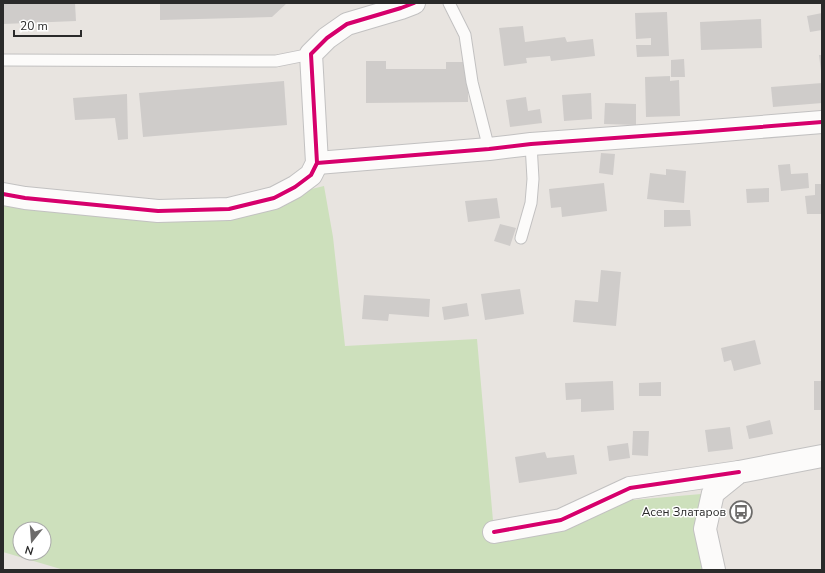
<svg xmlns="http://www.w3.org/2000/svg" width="825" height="573" font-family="'Nunito Sans',sans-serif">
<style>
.green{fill:#cde0bc;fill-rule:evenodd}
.building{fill:#cfccca}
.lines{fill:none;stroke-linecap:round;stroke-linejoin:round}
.service-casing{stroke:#c2c1c1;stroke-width:13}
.minor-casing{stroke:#c2c1c1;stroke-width:24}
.service{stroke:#fcfbfa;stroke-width:11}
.minor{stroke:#fcfbfa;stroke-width:22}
.cycleway-casing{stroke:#fff;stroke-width:6}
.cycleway{stroke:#d6006c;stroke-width:4}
.labels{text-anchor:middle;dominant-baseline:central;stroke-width:3;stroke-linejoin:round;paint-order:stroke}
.poi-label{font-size:12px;fill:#2a2a2a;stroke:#fff;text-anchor:end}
</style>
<rect width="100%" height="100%" fill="#e8e4e0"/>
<!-- green -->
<path class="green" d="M324,186L333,237L345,346L477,339L494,532L597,503L713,493L714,570H64L3,552V191L158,211L274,198ZM20,529H44V553H20Z"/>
<!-- building -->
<g class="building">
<polygon points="3,3 75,3 76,21 3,24"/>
<polygon points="160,3 287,3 272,17 160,20"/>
<polygon points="667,12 669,56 637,57 636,45 651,45 651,38 636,39 635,13"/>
<polygon points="822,13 822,30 810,32 807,16"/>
<polygon points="761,19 762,48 701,50 700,22"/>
<polygon points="523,26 525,42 565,37 567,42 593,39 595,56 551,61 550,56 526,58 527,63 504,66 499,28"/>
<polygon points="819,55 822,55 822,71 821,71"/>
<polygon points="684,59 685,77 671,77 671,60"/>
<polygon points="366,61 386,61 386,69 446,69 446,62 468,62 468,102 366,103"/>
<polygon points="670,76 670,81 679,80 680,116 646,117 645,77"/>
<polygon points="284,81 287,125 143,137 139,93"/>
<polygon points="822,83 822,103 773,107 771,87"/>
<polygon points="591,93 592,119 564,121 562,95"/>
<polygon points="127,94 128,139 118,140 115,118 75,120 73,98"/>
<polygon points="526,97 528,111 540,109 542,123 510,127 506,100"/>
<polygon points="605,103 636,104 636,125 604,124"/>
<polygon points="601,153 615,154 613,175 599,173"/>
<polygon points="790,164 791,174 808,173 809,188 781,191 778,165"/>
<polygon points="666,169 686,171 684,203 647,199 650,173 666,175"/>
<polygon points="604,183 607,211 562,217 561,207 551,208 549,189"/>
<polygon points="815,184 822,184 822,214 807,214 805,196 815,195"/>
<polygon points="769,188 769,202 747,203 746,189"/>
<polygon points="497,198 500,218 468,222 465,201"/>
<polygon points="664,210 690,210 691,226 664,227"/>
<polygon points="500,224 516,228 510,246 494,241"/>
<polygon points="601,270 621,272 616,326 573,322 575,300 598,302"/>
<polygon points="520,289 524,314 485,320 481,294"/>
<polygon points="364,295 430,299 429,317 389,314 388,321 362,319"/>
<polygon points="467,303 469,316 444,320 442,307"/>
<polygon points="755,340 761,364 734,371 731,360 724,362 721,348"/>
<polygon points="613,381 614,410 581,412 581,399 566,400 565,383"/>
<rect x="814" y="381" width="8" height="29"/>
<polygon points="661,382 661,396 639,396 639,383"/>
<polygon points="770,420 773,434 749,439 746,426"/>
<polygon points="730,427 733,449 708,452 705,430"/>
<polygon points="633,431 649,431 648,456 632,455"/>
<polygon points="628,443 630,458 609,461 607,446"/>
<polygon points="545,452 547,458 574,455 577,474 519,483 515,457"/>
</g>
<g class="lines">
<!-- service casing -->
<g class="service-casing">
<g id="service">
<polyline points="449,3 465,35 472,82 489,149"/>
<polyline points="3,60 276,61 311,54"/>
<polyline points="521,238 531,203 533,179 531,144"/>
</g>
</g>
<!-- minor casing -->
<g class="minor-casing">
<g id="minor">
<polyline points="317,163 489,149 531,144 698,132 822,122"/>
<polyline points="3,194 25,198 158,211 229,209 274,198 295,187 311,175 317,163 311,54 327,38 347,24 401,8 414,3"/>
<polyline points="494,532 561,520 630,488 739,472"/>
<polyline points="714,570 705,529 713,493 739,472 822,456"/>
</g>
</g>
<!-- service -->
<use href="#service" class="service"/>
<!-- minor -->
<use href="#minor" class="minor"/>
<!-- cycleway casing -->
<g class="cycleway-casing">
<g id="cycleway">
<polyline points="317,163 489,149 531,144 698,132 822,122"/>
<polyline points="3,194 25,198 158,211 229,209 274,198 295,187 311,175 317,163 311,54 327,38 347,24 401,8 414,3"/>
<polyline points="494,532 561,520 630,488 739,472"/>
</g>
</g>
<!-- cycleway -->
<use href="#cycleway" class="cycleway"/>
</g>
<!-- icons -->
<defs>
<g id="bus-ring" transform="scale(1.15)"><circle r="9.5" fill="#fff" stroke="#6c6b6a" stroke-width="1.5"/><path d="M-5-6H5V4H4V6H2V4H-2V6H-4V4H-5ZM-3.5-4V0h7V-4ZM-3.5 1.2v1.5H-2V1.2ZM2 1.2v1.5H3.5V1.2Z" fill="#6c6b6a"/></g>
</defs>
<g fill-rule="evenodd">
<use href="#bus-ring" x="741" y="512"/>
</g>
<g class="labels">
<!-- poi labels -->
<g class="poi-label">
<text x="726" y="512">Асен Златаров</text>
</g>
</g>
<!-- border -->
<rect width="825" height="573" fill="none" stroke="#2a2a2a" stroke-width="8"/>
<!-- north arrow -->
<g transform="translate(32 541) rotate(197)"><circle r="19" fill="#ffffff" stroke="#aaaaaa"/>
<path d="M0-3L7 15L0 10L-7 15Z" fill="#6c6b6a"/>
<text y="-6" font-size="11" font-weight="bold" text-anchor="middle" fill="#2a2a2a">N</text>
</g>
<!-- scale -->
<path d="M14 30v6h67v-6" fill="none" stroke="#2a2a2a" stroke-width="2"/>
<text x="20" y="30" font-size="12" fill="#2a2a2a" stroke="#ffffff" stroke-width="3" paint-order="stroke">20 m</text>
</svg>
